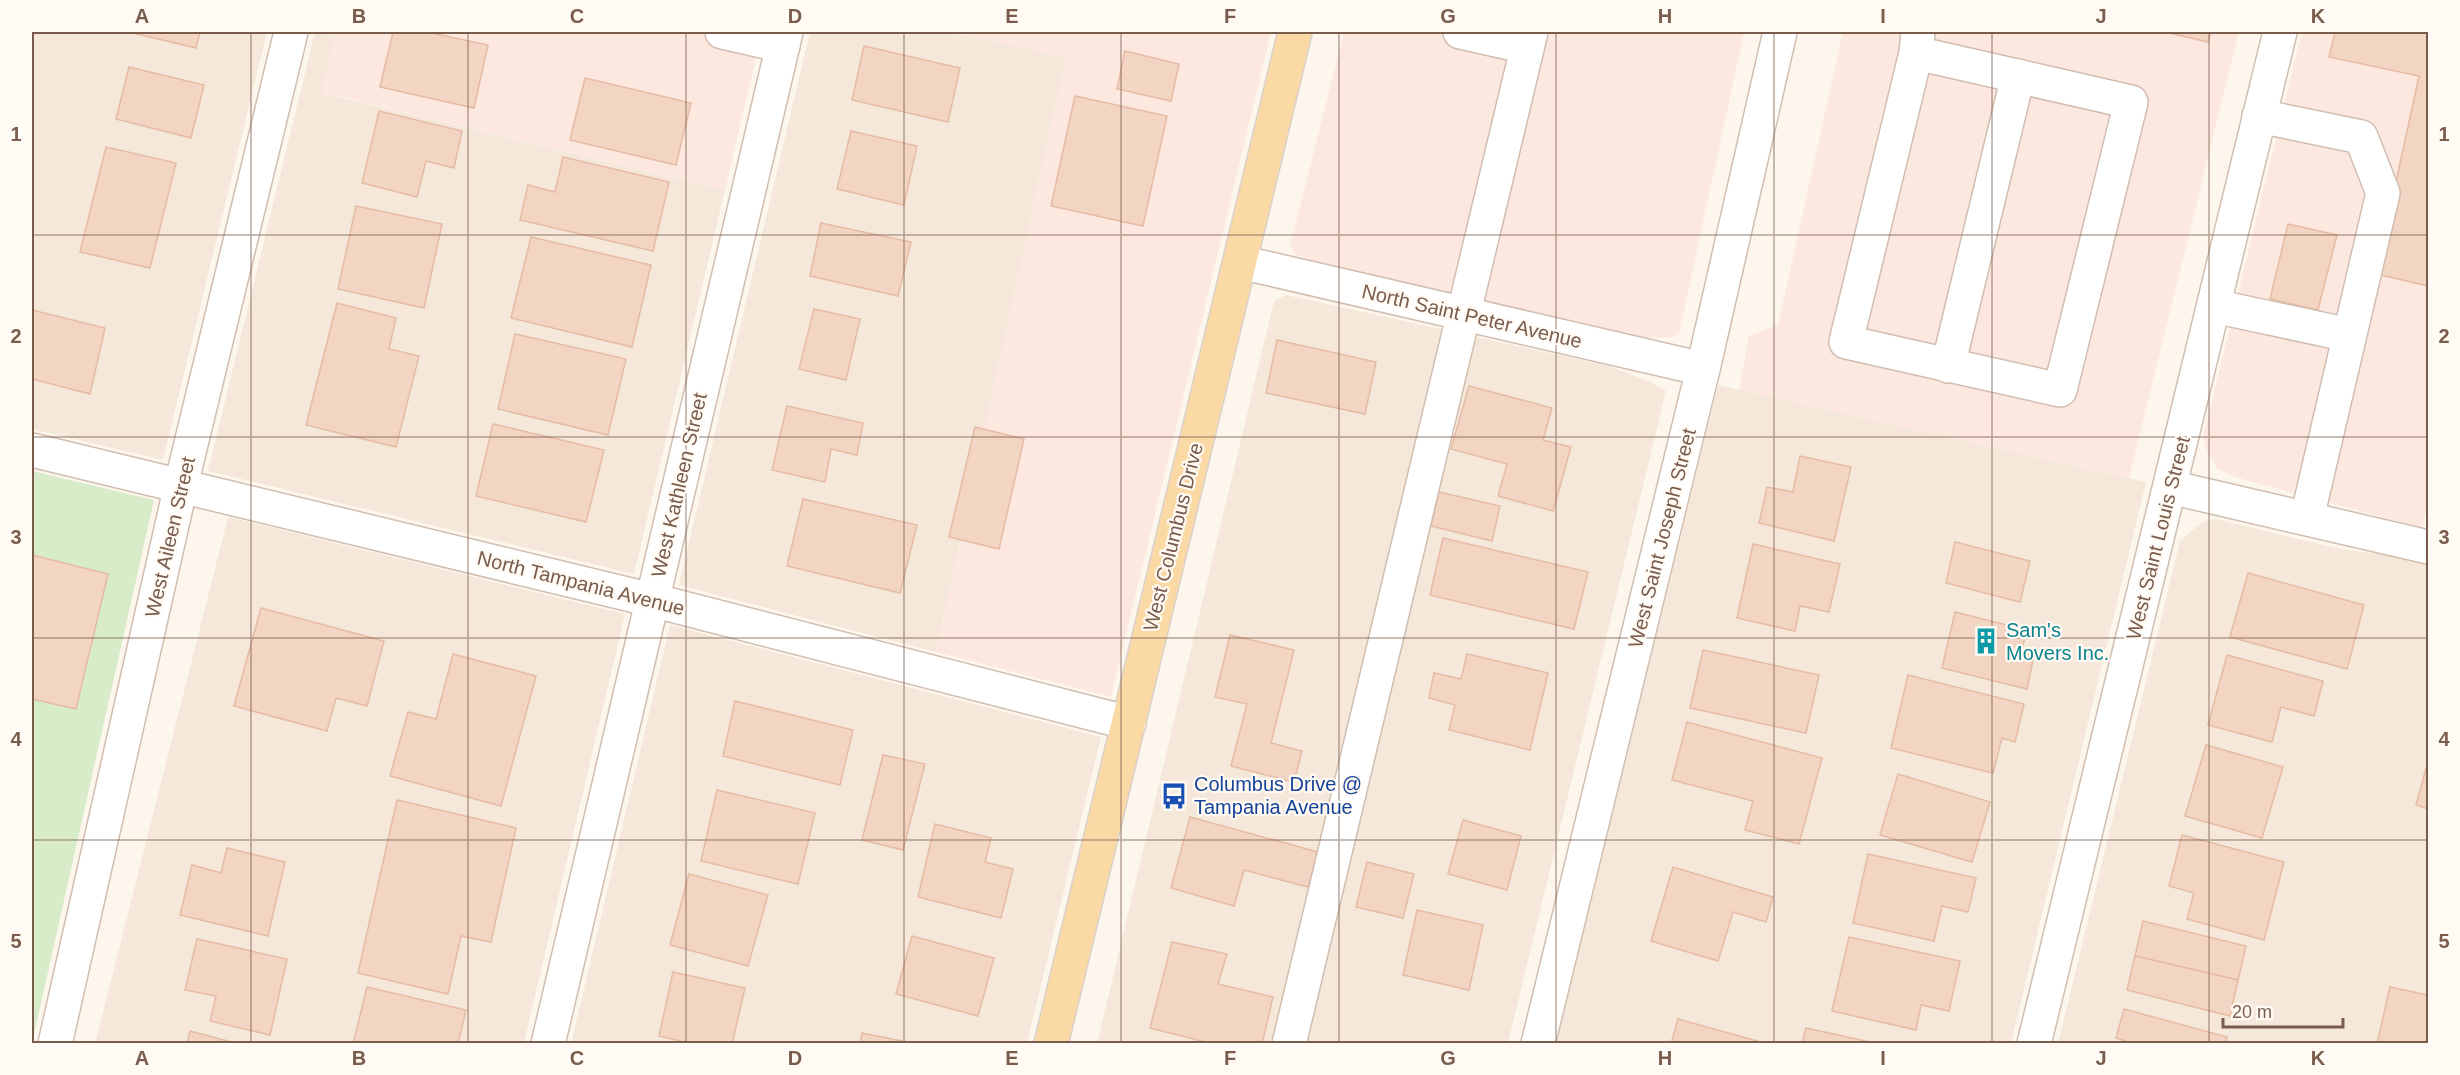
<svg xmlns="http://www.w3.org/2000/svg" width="2460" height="1075" font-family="Helvetica,sans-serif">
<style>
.residential{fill:#f5e8da}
.commercial{fill:#fde8e0}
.green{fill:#d8ecc9}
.building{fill:#f3d5c3;stroke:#e6bba3;stroke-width:1.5}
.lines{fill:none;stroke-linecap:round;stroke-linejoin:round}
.minor-casing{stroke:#d1beb0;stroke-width:36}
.major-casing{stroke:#dad1cd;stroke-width:36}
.minor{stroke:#fff;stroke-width:33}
.major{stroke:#fbd9a5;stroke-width:33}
.grid{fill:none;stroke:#7a5c4d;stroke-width:1.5;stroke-opacity:0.55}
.labels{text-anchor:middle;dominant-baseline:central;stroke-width:4.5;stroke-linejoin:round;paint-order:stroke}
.street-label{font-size:20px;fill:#7a5c4d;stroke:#fffaf3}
.culture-label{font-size:20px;fill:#0d838f;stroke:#fffaf3;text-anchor:start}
.transit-label{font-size:20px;fill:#164399;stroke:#fffaf3;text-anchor:start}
.neatline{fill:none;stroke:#7a5c4d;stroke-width:2}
.grid-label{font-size:20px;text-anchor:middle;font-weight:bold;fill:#7a5c4d}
</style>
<rect width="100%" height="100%" fill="#fdf6ec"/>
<!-- residential -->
<g class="residential">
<polygon points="32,32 267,32 163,460 32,429"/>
<polygon points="315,32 336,32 322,93 725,190 634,574 208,471"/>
<polygon points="810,32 949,32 1066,57 936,652 679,585"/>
<polygon points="1286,295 1608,366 1651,382 1666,391 1508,1043 1097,1044 1274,301"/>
<polygon points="1718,385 2146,482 2011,1043 1556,1044"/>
<polygon points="228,517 625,614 524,1043 95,1044"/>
<polygon points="2215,519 2340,549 2428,560 2428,1043 2058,1044 2180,541 2201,523"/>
<polygon points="670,625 1101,737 1027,1043 571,1044"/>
</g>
<!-- commercial -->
<g class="commercial">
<polygon points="336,32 762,32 725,190 321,92"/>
<polygon points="949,32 1271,32 1111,697 936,652 1066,57"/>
<polygon points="1344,32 1744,32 1679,334 1669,338 1636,337 1314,262 1295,254 1290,246"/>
<polygon points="1843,32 2239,32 2129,478 1739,390 1749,336 1778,325"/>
<polygon points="2302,32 2428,32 2428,502 2422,528 2235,477 2217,468 2207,451 2203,438"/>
</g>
<!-- green -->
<polygon class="green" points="32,471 154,500 32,1043"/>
<!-- building -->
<g class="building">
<polygon points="129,32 200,32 196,48"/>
<polygon points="393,32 427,32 488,45 474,108 380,87"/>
<polygon points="2165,32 2211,32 2208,42"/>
<polygon points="2335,32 2428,32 2428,286 2376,274 2419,76 2329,57"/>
<polygon points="864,46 960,68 948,122 852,100"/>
<polygon points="1125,51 1179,64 1171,101 1117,89"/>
<polygon points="129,67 204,85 191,138 116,119"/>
<polygon points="585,78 691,103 676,165 570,140"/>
<polygon points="1075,96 1167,116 1143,226 1051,206"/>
<polygon points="379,111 462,131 454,168 426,161 417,197 362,183"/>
<polygon points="851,131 917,146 904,205 837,189"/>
<polygon points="106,147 176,163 150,268 80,252"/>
<polygon points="563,157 669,182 653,251 520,220 528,185 555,192"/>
<polygon points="356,206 442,224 424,308 338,289"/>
<polygon points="821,223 911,242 898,296 810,276"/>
<polygon points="2288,224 2337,235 2318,310 2270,299"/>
<polygon points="531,237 651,265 632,347 511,318"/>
<polygon points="337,303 396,318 389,349 419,356 396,447 306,425"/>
<polygon points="814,309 860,319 846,380 799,369"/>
<polygon points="32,310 105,328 90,394 32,379"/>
<polygon points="515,334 626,359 608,435 498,409"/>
<polygon points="1277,340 1376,362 1365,414 1266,393"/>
<polygon points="1469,386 1552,408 1543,440 1571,447 1553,511 1498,496 1507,464 1451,449"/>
<polygon points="787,406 863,423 857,455 831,449 825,482 772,470"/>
<polygon points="493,424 604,450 586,522 476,496"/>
<polygon points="975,427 1024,439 999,549 949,537"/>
<polygon points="1800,456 1851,467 1834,541 1759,523 1767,487 1793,492"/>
<polygon points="1439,492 1500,506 1492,541 1431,526"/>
<polygon points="803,499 917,525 900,593 787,566"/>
<polygon points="1443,538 1588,572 1574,629 1430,595"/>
<polygon points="1955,542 2030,561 2020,602 1946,583"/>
<polygon points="1753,544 1840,564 1829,612 1800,606 1795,631 1737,618"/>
<polygon points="32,555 108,574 76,709 32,699"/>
<polygon points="2248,573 2364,605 2347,669 2230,637"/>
<polygon points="261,608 384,641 367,706 336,698 327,731 234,706"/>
<polygon points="1955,612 2027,630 2021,653 2034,656 2027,689 1942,668"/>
<polygon points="1230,635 1294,650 1271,743 1302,751 1294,782 1231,766 1247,704 1215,697"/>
<polygon points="1703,650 1819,675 1806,733 1690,708"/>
<polygon points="453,654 536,676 501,806 390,776 408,712 436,719"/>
<polygon points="1467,654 1548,673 1530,750 1449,730 1455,705 1429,698 1434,673 1461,679"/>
<polygon points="2227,655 2323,681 2314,716 2281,707 2272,742 2208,725"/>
<polygon points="1908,675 2024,704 2015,742 2002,738 1993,773 1891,748"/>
<polygon points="735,701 853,730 840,785 723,756"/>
<polygon points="1687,722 1822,758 1799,844 1745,830 1753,801 1672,780"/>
<polygon points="2206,745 2283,767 2262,838 2185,816"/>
<polygon points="883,755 925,764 903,850 862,840"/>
<polygon points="2428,761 2428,809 2416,805"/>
<polygon points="1898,774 1990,802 1972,862 1880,835"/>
<polygon points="717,790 815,813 798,884 701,861"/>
<polygon points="397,800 516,828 491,942 461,936 448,994 358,973"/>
<polygon points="1190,817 1318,852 1308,887 1244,870 1234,906 1171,888"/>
<polygon points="1463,820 1521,836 1507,890 1448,874"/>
<polygon points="935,824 991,838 985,862 1013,869 1001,918 918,897"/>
<polygon points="2182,835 2284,862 2264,940 2187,919 2194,893 2169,886"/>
<polygon points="227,848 285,862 268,936 180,915 192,865 221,873"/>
<polygon points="1868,854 1976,878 1968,912 1942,906 1934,941 1853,923"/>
<polygon points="1367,862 1414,874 1403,918 1356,907"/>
<polygon points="1673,867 1773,897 1766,922 1733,912 1718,961 1651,941"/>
<polygon points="689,874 768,895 748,966 670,945"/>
<polygon points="1417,910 1483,925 1469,990 1403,975"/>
<polygon points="2143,921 2246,946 2238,980 2135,956"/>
<polygon points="912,936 994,958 978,1016 896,994"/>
<polygon points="1849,937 1960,961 1949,1011 1921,1005 1916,1030 1832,1011"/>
<polygon points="197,939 287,959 270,1035 210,1021 216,996 185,990"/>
<polygon points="1172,942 1227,954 1218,984 1273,997 1262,1044 1213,1044 1150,1028"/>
<polygon points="2135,956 2238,980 2230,1016 2127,990"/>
<polygon points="673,972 745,988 732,1044 692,1044 659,1036"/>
<polygon points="367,987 466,1010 458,1044 353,1044"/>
<polygon points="2390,987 2428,995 2428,1044 2377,1044"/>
<polygon points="2124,1009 2227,1037 2225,1044 2135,1044 2116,1038"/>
<polygon points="1678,1019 1768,1044 1671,1044"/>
<polygon points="1806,1028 1879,1044 1802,1044"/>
<polygon points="190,1031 239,1044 187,1044"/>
<polygon points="862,1033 917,1044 860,1044"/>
</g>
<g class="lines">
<!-- minor casing -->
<g class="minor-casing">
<g id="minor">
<polyline points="722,32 783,46"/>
<polyline points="1460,32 1527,47"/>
<polyline points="1916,53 2131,102 2060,390 1846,342 1916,53 1918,32"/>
<polyline points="2259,116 2361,137 2383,193 2307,518"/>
<polyline points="1240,262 1703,369"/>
<polyline points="2214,306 2349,335"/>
<polyline points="1948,366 2018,76"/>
<polyline points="32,450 652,600 1129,723"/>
<polyline points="2170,487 2428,547"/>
<polyline points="55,1044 181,485 291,32"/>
<polyline points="548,1044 786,32"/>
<polyline points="1289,1044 1531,32"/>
<polyline points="1538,1044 1703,369 1780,32"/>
<polyline points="2034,1044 2280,32"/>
</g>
</g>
<!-- major casing -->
<g class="major-casing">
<polyline id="major" points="1051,1044 1295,32"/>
</g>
<!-- minor -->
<use href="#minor" class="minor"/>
<!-- major -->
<use href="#major" class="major"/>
</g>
<!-- grid -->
<path class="grid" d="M251,32V1044M468,32V1044M686,32V1044M904,32V1044M1121,32V1044M1339,32V1044M1556,32V1044M1774,32V1044M1992,32V1044M2209,32V1044M32,235H2428M32,437H2428M32,638H2428M32,840H2428"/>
<!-- icons -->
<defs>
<g id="building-bare" transform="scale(2.07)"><path d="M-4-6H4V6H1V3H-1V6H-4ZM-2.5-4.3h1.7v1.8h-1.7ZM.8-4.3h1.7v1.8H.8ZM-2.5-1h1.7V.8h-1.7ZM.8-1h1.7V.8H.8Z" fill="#0f9aa8" stroke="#fffaf3" stroke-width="2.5" paint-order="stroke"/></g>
<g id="bus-bare" transform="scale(2.07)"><path d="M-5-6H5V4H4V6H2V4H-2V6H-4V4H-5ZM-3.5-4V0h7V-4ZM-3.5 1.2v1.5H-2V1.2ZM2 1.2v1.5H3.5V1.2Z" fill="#1a4fb4" stroke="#fffaf3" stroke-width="2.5" paint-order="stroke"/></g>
</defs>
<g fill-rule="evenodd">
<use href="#building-bare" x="1986" y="641"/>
<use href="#bus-bare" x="1174" y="796"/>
</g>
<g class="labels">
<!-- street labels -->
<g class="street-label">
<text transform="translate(1472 316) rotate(13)">North Saint Peter Avenue</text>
<text transform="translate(679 485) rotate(-77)">West Kathleen Street</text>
<text transform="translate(170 537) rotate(-77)">West Aileen Street</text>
<text transform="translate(1173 537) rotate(-76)">West Columbus Drive</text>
<text transform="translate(1662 538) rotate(-76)">West Saint Joseph Street</text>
<text transform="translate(2158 538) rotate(-76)">West Saint Louis Street</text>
<text transform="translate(581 583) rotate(14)">North Tampania Avenue</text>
</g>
<!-- culture labels -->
<g class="culture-label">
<text x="2006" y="630">Sam's<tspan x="2006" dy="23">Movers Inc.</tspan></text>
</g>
<!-- transit labels -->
<g class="transit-label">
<text x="1194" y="784">Columbus Drive @<tspan x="1194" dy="23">Tampania Avenue</tspan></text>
</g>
</g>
<!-- border -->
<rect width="2460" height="1075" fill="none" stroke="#fffaf3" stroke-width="66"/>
<!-- scale -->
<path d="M2223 1018v9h120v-9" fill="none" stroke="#7a5c4d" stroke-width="3"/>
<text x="2232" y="1018" font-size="18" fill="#7a5c4d" stroke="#fffaf3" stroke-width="4.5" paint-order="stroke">20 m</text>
<rect x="33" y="33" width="2394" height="1009" class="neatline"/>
<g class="grid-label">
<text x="142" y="23">A</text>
<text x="359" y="23">B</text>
<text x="577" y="23">C</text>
<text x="795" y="23">D</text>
<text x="1012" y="23">E</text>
<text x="1230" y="23">F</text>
<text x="1448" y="23">G</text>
<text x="1665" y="23">H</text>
<text x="1883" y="23">I</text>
<text x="2101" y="23">J</text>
<text x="2318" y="23">K</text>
<text x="16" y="141">1</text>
<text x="2444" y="141">1</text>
<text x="16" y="343">2</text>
<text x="2444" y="343">2</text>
<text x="16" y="544">3</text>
<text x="2444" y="544">3</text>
<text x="16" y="746">4</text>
<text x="2444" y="746">4</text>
<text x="16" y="948">5</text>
<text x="2444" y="948">5</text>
<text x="142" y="1065">A</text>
<text x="359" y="1065">B</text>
<text x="577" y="1065">C</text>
<text x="795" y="1065">D</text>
<text x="1012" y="1065">E</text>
<text x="1230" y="1065">F</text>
<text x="1448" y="1065">G</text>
<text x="1665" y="1065">H</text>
<text x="1883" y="1065">I</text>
<text x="2101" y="1065">J</text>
<text x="2318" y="1065">K</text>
</g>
</svg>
